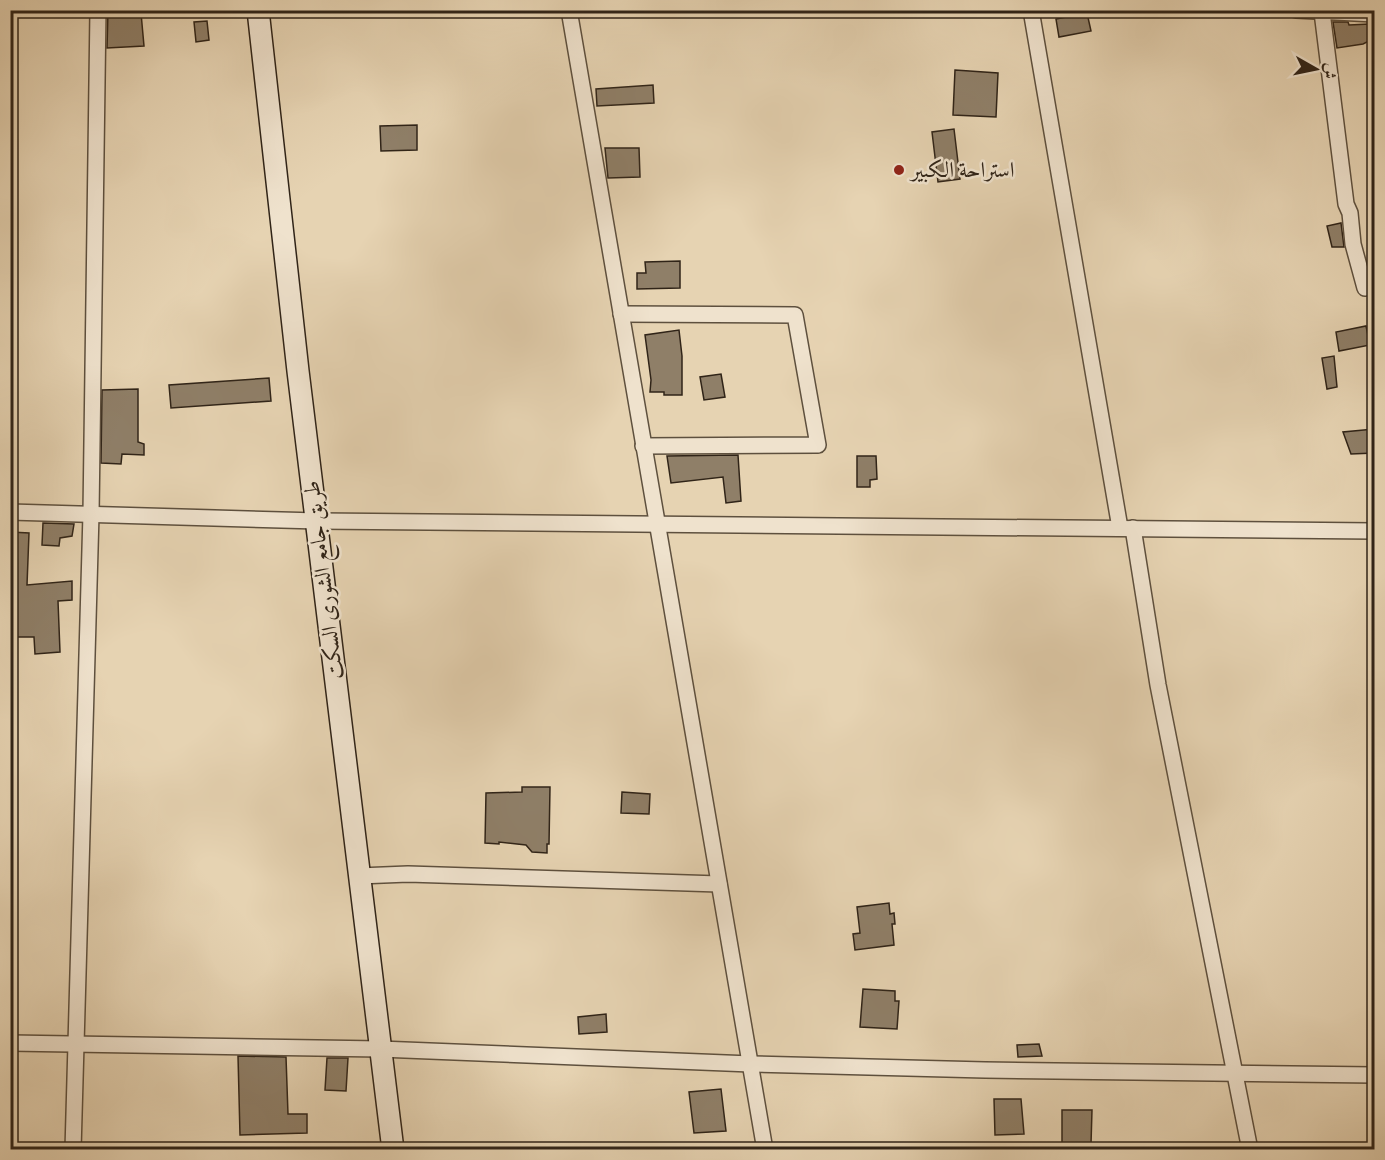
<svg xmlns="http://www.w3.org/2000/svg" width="1385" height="1160" font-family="'IM FELL DW Pica',Amiri,serif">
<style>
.building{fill:#8f7f68;stroke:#302418;stroke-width:1.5}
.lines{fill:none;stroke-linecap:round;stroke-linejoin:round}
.street-casing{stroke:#5e503e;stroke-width:18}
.secondary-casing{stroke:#302418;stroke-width:24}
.street{stroke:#efe2cd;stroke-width:15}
.secondary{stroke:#efe2cd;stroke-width:21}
.poi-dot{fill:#8f2418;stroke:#efe2cd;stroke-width:2}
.labels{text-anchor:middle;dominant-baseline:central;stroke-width:5;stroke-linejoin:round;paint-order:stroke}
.poi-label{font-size:22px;fill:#302418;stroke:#efe2cd;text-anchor:start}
.street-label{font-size:22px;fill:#302418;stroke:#efe2cd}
</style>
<rect width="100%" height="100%" fill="#e6d3b2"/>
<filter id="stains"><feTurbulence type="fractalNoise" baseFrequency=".00333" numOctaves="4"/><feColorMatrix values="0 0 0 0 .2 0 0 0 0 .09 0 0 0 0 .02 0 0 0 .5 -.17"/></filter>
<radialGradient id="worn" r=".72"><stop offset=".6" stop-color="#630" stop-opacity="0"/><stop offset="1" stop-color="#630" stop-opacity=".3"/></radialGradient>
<!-- building -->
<g class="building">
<polygon points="108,11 141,13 144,46 107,48"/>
<polygon points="1087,13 1091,31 1059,37 1056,19"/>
<polygon points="207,21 209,40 196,42 194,22"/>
<polygon points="1333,22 1348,22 1349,25 1370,24 1374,27 1374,36 1371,40 1363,44 1337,48"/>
<polygon points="955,70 998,73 996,117 953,115"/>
<polygon points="653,85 654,103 597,106 596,89"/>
<polygon points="417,125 417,150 381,151 380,126"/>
<polygon points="954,129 960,179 938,182 932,132"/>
<polygon points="605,148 639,148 640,177 608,178"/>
<polygon points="1341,223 1344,247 1332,247 1327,226"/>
<polygon points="680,261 680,288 637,289 637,273 646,273 645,262"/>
<polygon points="1366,326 1370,345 1339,351 1336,332"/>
<polygon points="679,330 682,356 682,395 664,395 664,392 650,392 651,380 645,335"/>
<polygon points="1334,356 1337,387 1327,389 1322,358"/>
<polygon points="721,374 725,397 704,400 700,377"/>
<polygon points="269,378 271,401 171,408 169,385"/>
<polygon points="138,389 138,442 144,444 144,455 122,454 121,464 101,463 102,390"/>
<polygon points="1374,429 1374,453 1351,454 1343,432"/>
<polygon points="738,455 741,501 726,503 723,477 671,483 667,456"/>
<polygon points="857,456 876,456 877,479 870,480 870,487 857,487"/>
<polygon points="43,523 74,524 72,536 60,538 59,546 42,545"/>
<polygon points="10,532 29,533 27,585 72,581 72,600 58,601 60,652 35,654 34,637 10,637"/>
<polygon points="522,787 550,787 549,844 547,844 547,853 532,852 526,845 499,842 499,844 485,843 486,793 522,792"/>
<polygon points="622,792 650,794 649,814 621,813"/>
<polygon points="889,903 890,914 894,913 895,924 892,924 894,945 855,950 853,934 860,933 857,907"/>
<polygon points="863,989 895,991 895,1001 899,1001 897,1029 860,1027"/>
<polygon points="606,1014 607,1032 579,1034 578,1017"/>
<polygon points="1039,1044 1042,1056 1018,1057 1017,1045"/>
<polygon points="238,1056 286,1057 288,1114 307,1114 307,1133 240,1135"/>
<polygon points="327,1058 348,1058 346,1091 325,1090"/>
<polygon points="721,1089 726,1131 694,1133 689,1092"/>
<polygon points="994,1099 1021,1099 1024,1134 995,1135"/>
<polygon points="1062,1110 1092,1110 1091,1144 1062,1144"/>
</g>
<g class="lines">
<!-- street casing -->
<g class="street-casing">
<g id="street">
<polyline points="569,10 765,1150"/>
<polyline points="1031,10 1120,528"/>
<polyline points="1296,10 1374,14"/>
<polyline points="1322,12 1346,204 1350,213 1353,244 1365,288 1374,286"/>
<polyline points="621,314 795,315 818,445 643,446"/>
<polyline points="10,512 318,521 1374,531"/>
<polyline points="1133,528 1158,685 1250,1150"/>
<polyline points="359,876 408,874 719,884"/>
<polyline points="10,1043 380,1049 751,1064 985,1070 1374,1075"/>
<polyline points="73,1150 91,514 98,10"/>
</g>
</g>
<!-- secondary casing -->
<g class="secondary-casing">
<polyline id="secondary" points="258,10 298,371 393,1150"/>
</g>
<!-- street -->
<use href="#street" class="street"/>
<!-- secondary -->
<use href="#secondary" class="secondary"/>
</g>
<!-- markers -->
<circle class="poi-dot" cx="899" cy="170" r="6"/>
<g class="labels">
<!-- poi labels -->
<g class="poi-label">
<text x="911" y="170">استراحة الكبير</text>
</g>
<!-- street labels -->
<g class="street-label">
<text transform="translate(324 580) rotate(-97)">طريق جامع الشورى السكت</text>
</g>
</g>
<!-- margin -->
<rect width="1385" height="1160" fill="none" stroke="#e6d3b2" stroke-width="36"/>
<rect x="12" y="12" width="1361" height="1136" fill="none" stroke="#302418" stroke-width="3"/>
<rect x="18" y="18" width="1349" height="1124" fill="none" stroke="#302418" stroke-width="1.5"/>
<!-- north arrow -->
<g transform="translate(1316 69) rotate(99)" stroke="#efe2cd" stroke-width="4.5" paint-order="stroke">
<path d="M0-4.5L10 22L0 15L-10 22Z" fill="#302418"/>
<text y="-9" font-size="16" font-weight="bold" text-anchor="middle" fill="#302418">ش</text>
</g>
<rect width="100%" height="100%" filter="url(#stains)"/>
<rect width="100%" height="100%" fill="url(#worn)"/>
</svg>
